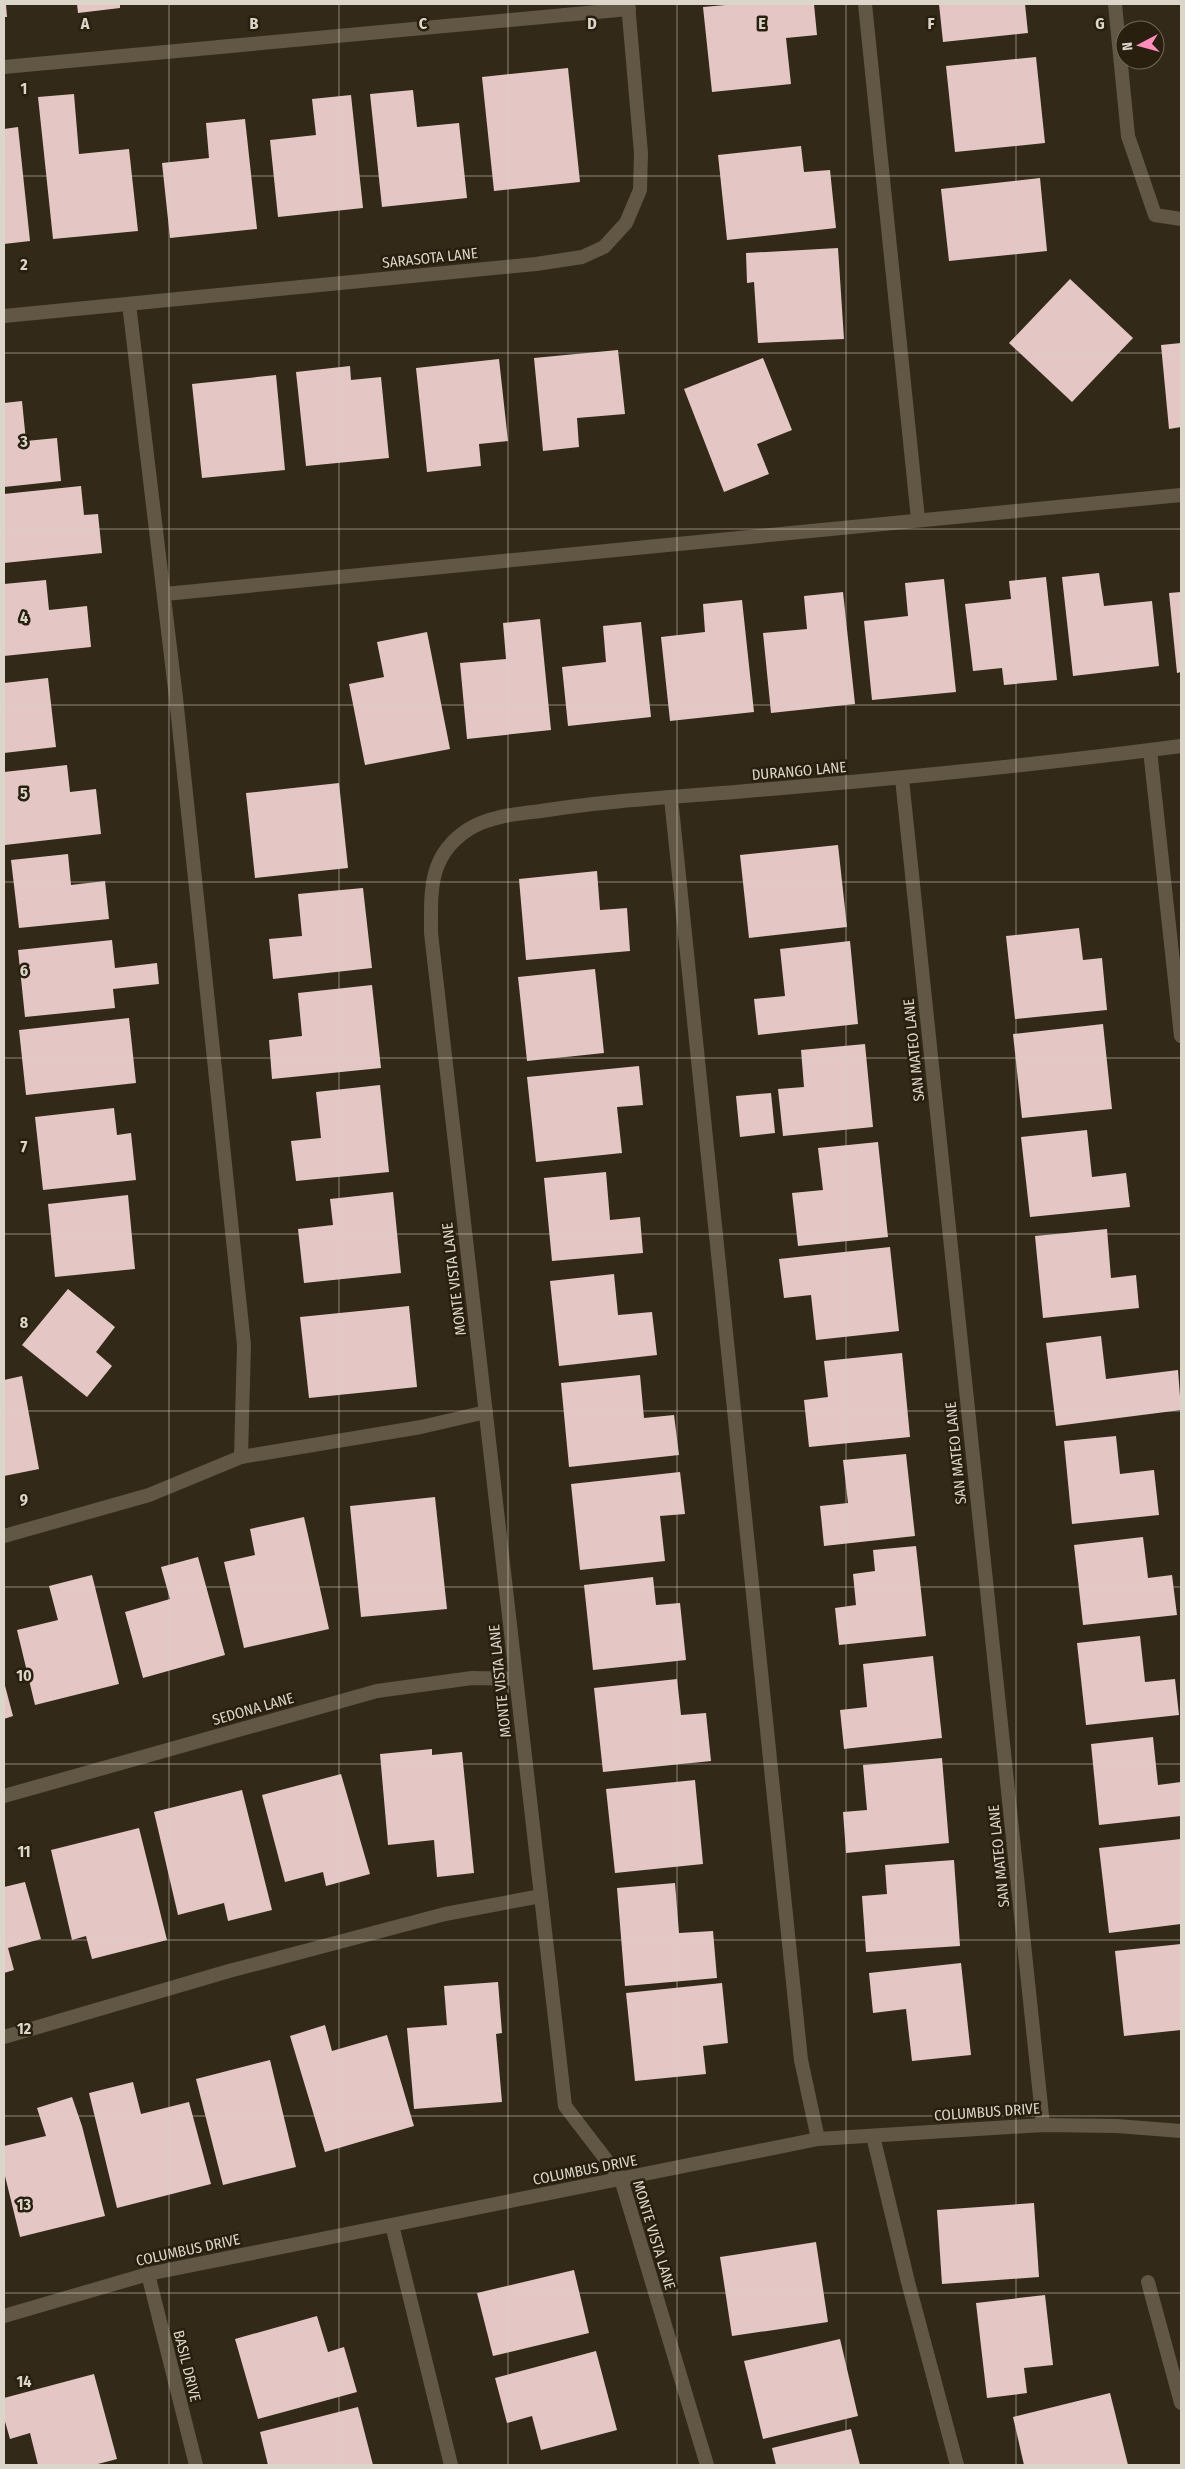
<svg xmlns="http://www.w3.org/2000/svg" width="1185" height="2469" font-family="'Fira Sans Condensed',sans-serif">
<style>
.building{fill:#e4c7c4}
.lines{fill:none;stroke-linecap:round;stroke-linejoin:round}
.service{stroke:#625744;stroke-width:14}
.minor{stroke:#625744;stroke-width:14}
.tertiary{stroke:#625744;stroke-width:14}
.grid{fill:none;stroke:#dbd5ca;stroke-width:1;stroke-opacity:0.55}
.labels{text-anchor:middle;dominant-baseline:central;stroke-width:5;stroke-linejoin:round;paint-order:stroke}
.street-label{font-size:15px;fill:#dbd5ca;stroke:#291f0e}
.grid-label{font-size:16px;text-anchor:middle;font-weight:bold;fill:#dbd5ca;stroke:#291f0e;stroke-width:5;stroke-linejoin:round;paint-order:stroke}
</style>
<rect width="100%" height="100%" fill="#332918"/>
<!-- building -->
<g class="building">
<polygon points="4,4 6,4 7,17 4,17"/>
<polygon points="77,4 120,4 120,8 78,13"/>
<polygon points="737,4 814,4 817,35 786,38 791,84 712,92 703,7"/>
<polygon points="939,4 1025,4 1028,33 943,42"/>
<polygon points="1036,57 1045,143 955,152 946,66"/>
<polygon points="568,68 580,182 494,191 482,77"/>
<polygon points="413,90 417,127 459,123 467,198 382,207 370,94"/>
<polygon points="74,94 79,154 129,149 138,231 53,239 38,97"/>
<polygon points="351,95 363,208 278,217 270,140 316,135 312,99"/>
<polygon points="245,119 257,229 170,238 162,163 209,158 206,123"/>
<polygon points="18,127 30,241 4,244 4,129"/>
<polygon points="801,146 804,172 830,170 836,228 727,240 718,155"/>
<polygon points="1040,178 1047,251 949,261 941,189"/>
<polygon points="838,248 844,339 758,343 754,282 747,283 746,253"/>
<polygon points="1070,279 1133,338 1072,402 1009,343"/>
<polygon points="1181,343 1181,427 1169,429 1161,345"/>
<polygon points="618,350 625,414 577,418 579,447 543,451 534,358"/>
<polygon points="763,358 792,430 757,444 769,474 724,492 684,389"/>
<polygon points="499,359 508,441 479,444 481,466 427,472 416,368"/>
<polygon points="350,366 351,380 381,377 389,458 306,466 296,372"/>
<polygon points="276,375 285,470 202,478 192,384"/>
<polygon points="22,401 26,441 57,438 61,481 4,487 4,403"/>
<polygon points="81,486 84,515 98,514 102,553 4,563 4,494"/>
<polygon points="1099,573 1104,606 1152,601 1159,666 1073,676 1062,577"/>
<polygon points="1046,577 1057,680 1004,685 1002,668 973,671 965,604 1011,599 1009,581"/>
<polygon points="944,579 956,692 872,700 864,621 908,616 905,583"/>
<polygon points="46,580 49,610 87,606 91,647 4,656 4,584"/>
<polygon points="843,592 855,704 771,713 763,633 807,629 804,596"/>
<polygon points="1181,592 1181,672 1177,673 1169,593"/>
<polygon points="742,600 754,712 670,721 661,637 705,632 703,604"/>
<polygon points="540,619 551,730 467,739 460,663 506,659 503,623"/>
<polygon points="641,622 651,717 568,726 562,667 606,662 603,626"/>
<polygon points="427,632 450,749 365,765 349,684 384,677 377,642"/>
<polygon points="48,678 56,747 4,753 4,683"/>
<polygon points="67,765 70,792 96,789 101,834 5,845 4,772"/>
<polygon points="339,783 348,868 255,878 246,793"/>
<polygon points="838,845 847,927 749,938 740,855"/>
<polygon points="68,854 71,885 105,881 109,919 19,928 11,860"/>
<polygon points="597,871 600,910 627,908 630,951 526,960 519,879"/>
<polygon points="363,888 372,968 273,979 269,939 302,936 298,894"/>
<polygon points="1079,928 1083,960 1102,958 1107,1010 1015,1019 1006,936"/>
<polygon points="112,940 115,968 157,963 159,984 113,989 115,1008 25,1017 18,950"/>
<polygon points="850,941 858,1024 758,1035 754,999 785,996 780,949"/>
<polygon points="595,969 604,1053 527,1061 518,977"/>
<polygon points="372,985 381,1068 272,1079 269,1040 302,1036 298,993"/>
<polygon points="129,1018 136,1083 26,1095 19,1030"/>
<polygon points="1103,1024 1112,1109 1022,1118 1013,1034"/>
<polygon points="865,1044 873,1127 783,1136 778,1089 804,1087 801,1050"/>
<polygon points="639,1066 643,1105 617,1107 622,1153 536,1162 527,1077"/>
<polygon points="380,1085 389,1172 296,1181 291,1141 321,1138 316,1092"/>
<polygon points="771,1093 775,1133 740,1137 736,1096"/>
<polygon points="114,1108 117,1135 131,1133 136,1180 43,1190 35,1117"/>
<polygon points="1087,1130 1092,1177 1126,1173 1130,1207 1030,1217 1021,1137"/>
<polygon points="878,1142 888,1237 798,1246 792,1193 823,1190 818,1148"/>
<polygon points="606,1172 610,1220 640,1217 643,1253 552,1261 544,1178"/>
<polygon points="393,1192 401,1273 304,1283 298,1229 333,1225 330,1199"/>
<polygon points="128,1195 135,1269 55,1277 48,1204"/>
<polygon points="1107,1229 1111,1278 1136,1275 1139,1308 1043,1318 1035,1236"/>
<polygon points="890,1247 899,1331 816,1340 811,1295 784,1298 779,1259"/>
<polygon points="614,1274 618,1315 652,1312 657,1355 559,1366 550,1281"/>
<polygon points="68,1289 115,1327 96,1352 112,1366 87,1397 22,1345"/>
<polygon points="409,1306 417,1387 309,1398 300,1317"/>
<polygon points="1101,1336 1106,1379 1178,1370 1181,1410 1056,1426 1046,1343"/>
<polygon points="902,1353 910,1437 809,1447 804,1400 828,1397 824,1361"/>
<polygon points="640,1375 644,1418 674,1415 679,1455 569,1467 561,1383"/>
<polygon points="22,1376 39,1469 4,1476 4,1380"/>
<polygon points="1116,1436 1120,1474 1154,1470 1159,1515 1072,1524 1064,1441"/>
<polygon points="906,1454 915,1536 824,1546 820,1506 848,1503 843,1460"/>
<polygon points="680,1472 685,1514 660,1516 665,1561 580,1570 571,1484"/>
<polygon points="435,1497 447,1609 361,1617 350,1506"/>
<polygon points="304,1517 329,1629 244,1648 224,1562 255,1555 250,1529"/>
<polygon points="1143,1537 1148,1578 1172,1575 1177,1615 1083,1625 1074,1545"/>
<polygon points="916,1546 926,1636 839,1645 835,1608 856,1605 853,1574 875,1571 873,1550"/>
<polygon points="198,1557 225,1655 143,1678 125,1612 170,1599 161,1567"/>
<polygon points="92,1575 119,1684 35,1705 17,1630 58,1620 49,1586"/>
<polygon points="653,1577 656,1605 680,1603 686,1660 593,1670 584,1585"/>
<polygon points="1140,1636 1145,1682 1175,1679 1179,1715 1086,1725 1077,1643"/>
<polygon points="933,1656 942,1738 844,1749 840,1710 867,1707 863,1664"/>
<polygon points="677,1679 681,1715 706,1713 711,1761 603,1772 594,1688"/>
<polygon points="4,1682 13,1716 4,1719"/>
<polygon points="1153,1737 1158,1785 1181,1782 1181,1816 1099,1825 1091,1744"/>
<polygon points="432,1749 432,1755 462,1752 474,1873 437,1877 434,1840 388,1845 380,1754"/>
<polygon points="942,1758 949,1843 846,1853 843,1812 867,1810 863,1765"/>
<polygon points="341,1774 370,1874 326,1886 323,1872 285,1882 262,1795"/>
<polygon points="695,1780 703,1864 615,1873 606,1789"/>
<polygon points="242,1790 272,1910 228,1921 224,1903 178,1915 154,1812"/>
<polygon points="139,1828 167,1940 92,1959 86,1936 72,1940 51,1850"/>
<polygon points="1181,1839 1181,1924 1109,1933 1099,1848"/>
<polygon points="954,1860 960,1946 866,1952 862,1896 887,1894 885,1865"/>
<polygon points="25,1882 41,1939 8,1948 14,1970 4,1973 4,1887"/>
<polygon points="675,1883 679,1933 713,1931 717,1978 625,1986 617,1888"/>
<polygon points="1181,1944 1181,2030 1124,2036 1115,1951"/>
<polygon points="961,1963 971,2055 912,2061 906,2009 873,2013 869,1973"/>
<polygon points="498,1982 502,2033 496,2034 502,2102 414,2109 407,2028 447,2025 444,1986"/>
<polygon points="722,1983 728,2043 703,2046 706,2074 635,2081 626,1993"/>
<polygon points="325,2025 332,2051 387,2035 414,2126 325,2152 290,2036"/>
<polygon points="270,2060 296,2167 223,2185 196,2079"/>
<polygon points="133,2082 141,2114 189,2102 211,2184 117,2208 89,2093"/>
<polygon points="72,2097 82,2126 105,2216 20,2237 4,2172 4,2146 46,2136 37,2108"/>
<polygon points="1034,2203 1039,2277 942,2284 937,2210"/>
<polygon points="816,2242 828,2322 732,2336 720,2257"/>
<polygon points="574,2270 589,2333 493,2356 477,2293"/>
<polygon points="1045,2295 1053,2365 1024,2368 1027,2393 987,2398 976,2303"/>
<polygon points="317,2316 328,2352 344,2347 357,2392 258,2419 235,2339"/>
<polygon points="840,2339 858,2416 763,2439 744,2361"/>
<polygon points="596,2351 617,2430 541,2450 532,2416 507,2423 495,2378"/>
<polygon points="94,2374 117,2459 94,2465 38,2465 30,2433 10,2439 4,2418 4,2398"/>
<polygon points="1110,2393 1128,2465 1024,2465 1013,2417"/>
<polygon points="358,2407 373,2465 268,2465 260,2432"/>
<polygon points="851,2429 860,2465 776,2465 772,2448"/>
</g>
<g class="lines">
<!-- service -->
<g class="service">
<polyline points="865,4 918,519"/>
<polyline points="4,67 629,9"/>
<polyline points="165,594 1181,495"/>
<polyline points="1150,750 1181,1036"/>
<polyline points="671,798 801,2060 818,2139"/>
<polyline points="241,1457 421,1427 486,1412"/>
<polyline points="4,1536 149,1495 241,1457 244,1345 176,698 129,304"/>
<polyline points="4,2037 229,1971 445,1914 541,1896"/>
<polyline points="873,2136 908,2282 957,2465"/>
<polyline points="392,2225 451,2465"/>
</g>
<!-- minor -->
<g class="minor">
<polyline points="1115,4 1128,136 1155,215 1181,219"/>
<polyline points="4,316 536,264 582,257 604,247 626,223 640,190 641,153 628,4"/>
<polyline points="902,779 1043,2125"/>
<polyline points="4,1796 377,1691 472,1678 516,1679"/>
<polyline points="148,2274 196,2465"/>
<polyline points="1148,2282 1181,2403"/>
<path d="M707,2465L621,2179L565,2106L431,933C431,891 428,855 469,829C490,816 517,814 541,811C609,800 678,797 746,791C892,779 1037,765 1181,746"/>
</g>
<!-- tertiary -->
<polyline class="tertiary" points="4,2316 148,2274 818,2139 1043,2125 1117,2126 1181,2131"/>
</g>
<!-- grid -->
<path class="grid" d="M169,4V2465M339,4V2465M508,4V2465M677,4V2465M846,4V2465M1016,4V2465M4,176H1181M4,353H1181M4,529H1181M4,705H1181M4,882H1181M4,1058H1181M4,1234H1181M4,1411H1181M4,1587H1181M4,1764H1181M4,1940H1181M4,2116H1181M4,2293H1181"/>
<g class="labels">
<!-- street labels -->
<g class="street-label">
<text transform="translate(430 258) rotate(-6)">SARASOTA LANE</text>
<text transform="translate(799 771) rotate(-5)">DURANGO LANE</text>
<text transform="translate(914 1050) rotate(-96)">SAN MATEO LANE</text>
<text transform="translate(454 1279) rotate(-97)">MONTE VISTA LANE</text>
<text transform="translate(956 1453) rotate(-96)">SAN MATEO LANE</text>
<text transform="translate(500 1681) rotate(-96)">MONTE VISTA LANE</text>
<text transform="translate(253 1709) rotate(-16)">SEDONA LANE</text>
<text transform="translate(999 1856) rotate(-96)">SAN MATEO LANE</text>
<text transform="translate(987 2112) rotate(-4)">COLUMBUS DRIVE</text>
<text transform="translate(585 2170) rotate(-11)">COLUMBUS DRIVE</text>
<text transform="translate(654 2235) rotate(73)">MONTE VISTA LANE</text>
<text transform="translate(188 2250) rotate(-12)">COLUMBUS DRIVE</text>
<text transform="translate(187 2366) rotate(76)">BASIL DRIVE</text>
</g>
</g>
<g class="grid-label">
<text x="85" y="29">A</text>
<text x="254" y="29">B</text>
<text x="423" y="29">C</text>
<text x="592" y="29">D</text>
<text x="762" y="29">E</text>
<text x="931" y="29">F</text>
<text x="1100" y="29">G</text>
<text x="24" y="94">1</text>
<text x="24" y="270">2</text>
<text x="24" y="447">3</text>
<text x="24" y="623">4</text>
<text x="24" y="799">5</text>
<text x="24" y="976">6</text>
<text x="24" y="1152">7</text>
<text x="24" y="1328">8</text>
<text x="24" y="1505">9</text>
<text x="24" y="1681">10</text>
<text x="24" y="1857">11</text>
<text x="24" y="2034">12</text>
<text x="24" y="2210">13</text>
<text x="24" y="2387">14</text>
</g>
<!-- border -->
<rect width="1185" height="2469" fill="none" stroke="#dbd5ca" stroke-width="10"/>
<!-- north arrow -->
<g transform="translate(1140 45) rotate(264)"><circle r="24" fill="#291f0e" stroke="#706859"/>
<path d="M0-4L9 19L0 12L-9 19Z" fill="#fe8ebc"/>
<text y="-8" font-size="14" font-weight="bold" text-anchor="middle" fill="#dbd5ca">N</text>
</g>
</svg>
